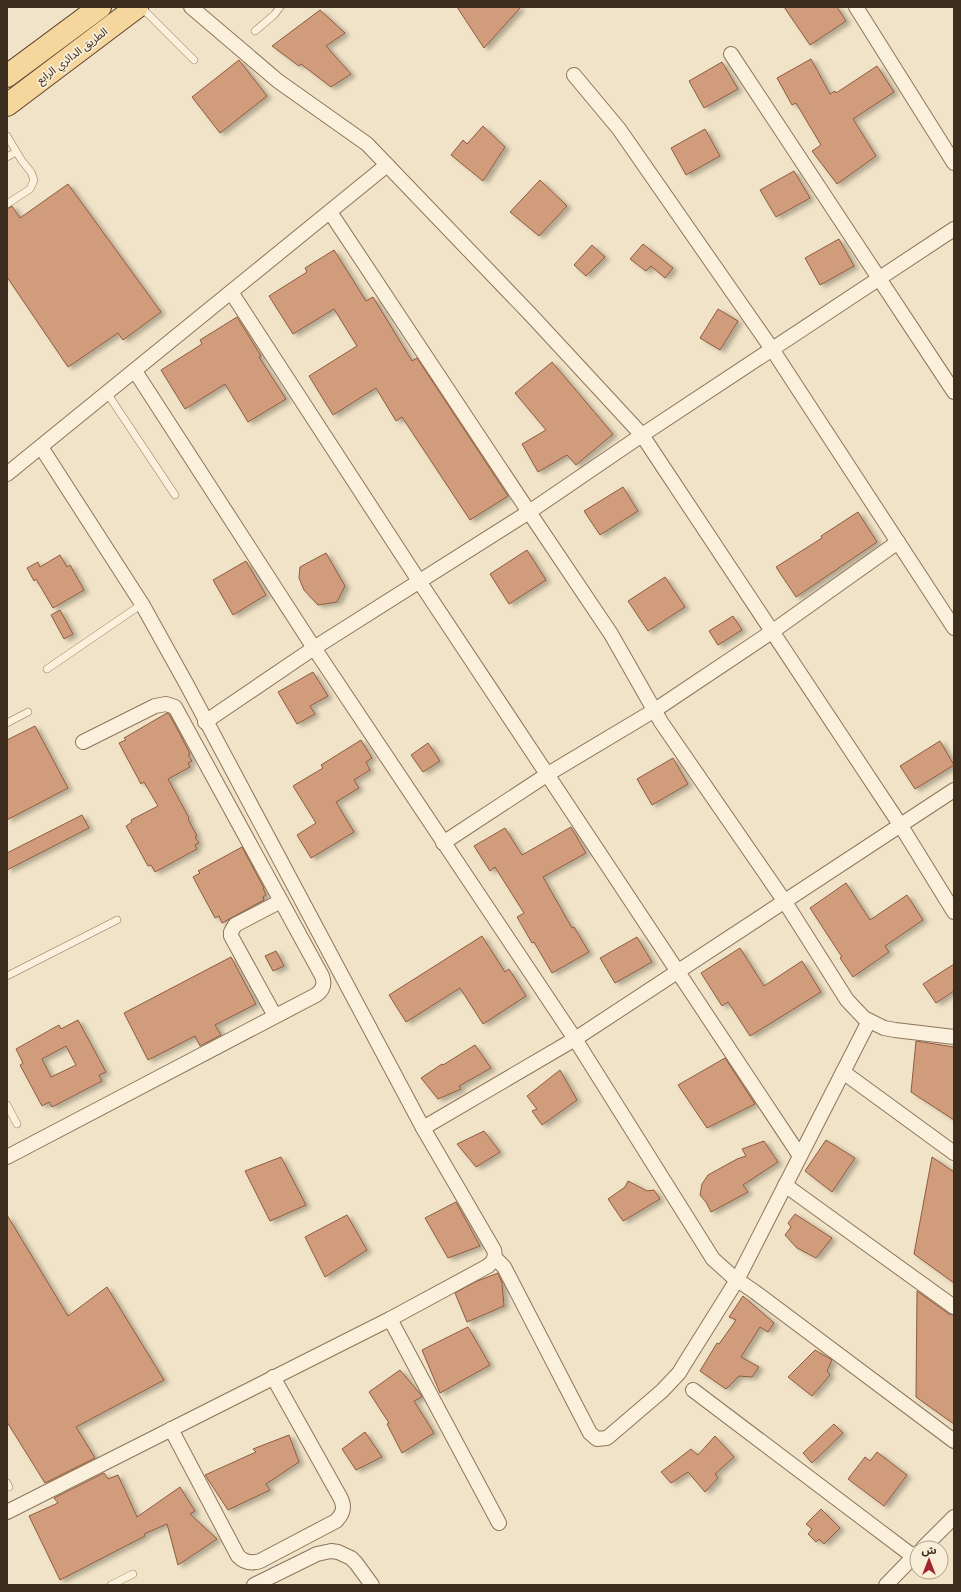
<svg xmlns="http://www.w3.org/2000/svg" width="961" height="1592" font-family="'Roboto Serif','Noto Sans Arabic',serif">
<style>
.building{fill:#d19c7b;stroke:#8e5c3f;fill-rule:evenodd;filter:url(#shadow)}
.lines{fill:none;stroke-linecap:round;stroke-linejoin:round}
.service-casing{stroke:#8e745b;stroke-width:8}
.minor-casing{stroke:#8e745b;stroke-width:16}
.primary-casing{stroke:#5c422f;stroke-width:24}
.service{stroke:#fbf0db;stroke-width:7}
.minor{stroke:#fbf0db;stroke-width:14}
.primary{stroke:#f5d79e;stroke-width:22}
.labels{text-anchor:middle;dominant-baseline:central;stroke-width:3.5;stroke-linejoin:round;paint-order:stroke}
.street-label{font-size:11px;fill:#3d2d1f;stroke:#f8edd7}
</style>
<defs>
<filter id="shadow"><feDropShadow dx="4.5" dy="2.5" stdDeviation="2" flood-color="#0004"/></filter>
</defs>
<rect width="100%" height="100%" fill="#f1e3c7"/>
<!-- building -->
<g class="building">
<polygon points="457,7 521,7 484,48"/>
<polygon points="784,7 837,7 846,21 810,45"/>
<polygon points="320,10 345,33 326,46 351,74 331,87 301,64 299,66 272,46"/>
<polygon points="811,59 830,94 835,91 836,93 877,66 894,92 853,119 876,156 837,184 812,151 821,145 796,103 792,105 777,78"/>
<polygon points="239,60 267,96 220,133 192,97"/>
<polygon points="722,62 738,89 704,108 689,81"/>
<polygon points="483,126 505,147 483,181 451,155 463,140 467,144"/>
<polygon points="705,129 720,156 686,175 671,148"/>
<polygon points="794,171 810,198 776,217 760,190"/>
<polygon points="540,180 567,206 539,236 510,212"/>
<polygon points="68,184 161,312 123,340 118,333 68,367 7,277 7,209 12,206 20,218"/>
<polygon points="839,239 854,266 820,285 805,258"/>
<polygon points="643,244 673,268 665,278 651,266 646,271 630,259"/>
<polygon points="592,245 605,257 586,276 574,265"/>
<polygon points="334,250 366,301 373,297 412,361 417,358 508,496 470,520 402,417 396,421 376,388 333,415 309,376 357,346 334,309 293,334 269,296 307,272 305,268"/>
<polygon points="718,309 738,321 720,350 700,338"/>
<polygon points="237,317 261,356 259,357 286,399 248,422 225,384 185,409 161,370 202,344 200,340"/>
<polygon points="552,362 613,434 576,465 567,455 538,472 522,444 546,430 515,393"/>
<polygon points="623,487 638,511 600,535 584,511"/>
<polygon points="858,512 877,542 796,597 776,567 822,538 821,536"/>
<polygon points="527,550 546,580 509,604 490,574"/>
<polygon points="326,553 345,586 337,602 318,605 304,590 299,578 300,567"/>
<polygon points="60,555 67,567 70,565 84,590 53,608 36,579 34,581 27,568 38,562 40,567"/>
<polygon points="246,561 266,595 233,615 213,580"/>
<polygon points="665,577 685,607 648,631 628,601"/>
<polygon points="60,610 73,634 64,639 51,615"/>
<polygon points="733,616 742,630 718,645 709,631"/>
<polygon points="313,672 328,696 310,706 315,714 297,724 278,692"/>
<polygon points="167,713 169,714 181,736 190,754 188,755 192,761 188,763 190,767 168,779 189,818 188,819 197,836 195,837 199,843 195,845 197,849 155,872 151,865 148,866 126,826 132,822 131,820 158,806 144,782 141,784 119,743 126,740 124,738"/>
<polygon points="35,726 68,788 7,820 7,740"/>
<polygon points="361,740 372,758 366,762 370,770 354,780 359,788 336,802 354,832 311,858 297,835 316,823 293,786 323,768 321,765"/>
<polygon points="940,741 954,765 915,789 900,766"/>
<polygon points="428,743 440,761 423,772 411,755"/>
<polygon points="673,758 688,784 652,805 637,779"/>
<polygon points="82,815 89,828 7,870 7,853"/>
<polygon points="571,827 586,853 543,877 572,928 574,927 589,952 552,973 534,942 532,943 517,917 524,913 495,867 490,871 474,846 505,828 522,855"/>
<polygon points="242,847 264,888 263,888 266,895 263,897 264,900 222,923 219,916 215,918 193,877 200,873 198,871"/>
<polygon points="846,883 870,920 907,895 923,920 885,946 889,952 853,977 840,958 842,957 810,908"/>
<polygon points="482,936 505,972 509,969 526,996 483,1024 460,988 406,1022 389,995"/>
<polygon points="637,937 652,962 615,983 600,958"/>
<polygon points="740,948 764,986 802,961 821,992 750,1036 728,1002 722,1006 701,973"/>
<polygon points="276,951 284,966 273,971 265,956"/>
<polygon points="231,957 256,1004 215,1025 221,1035 200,1046 195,1036 148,1060 124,1013"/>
<polygon points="954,964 954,991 936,1003 923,984"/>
<path d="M78,1020L106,1072L99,1075L102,1081L52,1107L49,1102L42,1106L20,1065L23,1063L16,1049L59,1025L61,1029ZM66,1046L76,1065L51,1077L42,1059Z"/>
<polygon points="916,1041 954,1047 954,1120 911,1092"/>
<polygon points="475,1045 491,1068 459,1086 461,1089 438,1099 421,1078 442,1064 443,1065"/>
<polygon points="725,1058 755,1104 707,1128 678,1085"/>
<polygon points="560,1070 577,1100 542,1125 532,1111 537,1109 527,1096"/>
<polygon points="484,1131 500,1152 476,1167 457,1144"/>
<polygon points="826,1140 855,1158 832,1192 805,1171"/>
<polygon points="764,1141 778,1162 743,1185 748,1192 711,1212 706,1202 700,1195 702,1184 708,1175 737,1159 746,1156 742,1149"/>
<polygon points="281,1157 306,1205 270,1221 245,1171"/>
<polygon points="932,1157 954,1172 954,1283 914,1254"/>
<polygon points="628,1181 647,1191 654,1190 660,1199 623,1221 608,1199 625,1187"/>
<polygon points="456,1202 480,1246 448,1258 425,1218"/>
<polygon points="795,1214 832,1238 816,1258 797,1248 785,1235 791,1227 788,1223"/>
<polygon points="7,1215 68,1316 107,1287 164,1380 76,1427 95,1458 45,1483 7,1422"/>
<polygon points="347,1215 367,1250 325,1277 305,1237"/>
<polygon points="498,1273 502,1283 504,1306 467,1322 455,1293 475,1282"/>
<polygon points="917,1291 949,1314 954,1315 954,1424 916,1397"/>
<polygon points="743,1296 774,1323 768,1332 760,1327 741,1357 759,1367 752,1377 739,1376 726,1389 700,1371 717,1343 719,1344 736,1320 729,1317"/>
<polygon points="468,1327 490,1365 440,1393 422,1350"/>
<polygon points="815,1350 832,1360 827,1371 830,1375 812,1396 788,1377"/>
<polygon points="400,1370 421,1395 422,1397 414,1401 434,1433 402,1453 387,1424 389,1423 369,1392"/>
<polygon points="834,1424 843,1433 812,1463 803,1453"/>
<polygon points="365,1432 382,1457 356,1470 342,1449"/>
<polygon points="289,1435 299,1462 266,1484 270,1490 228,1510 205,1475 256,1452 253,1449"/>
<polygon points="715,1436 734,1457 715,1474 718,1478 705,1492 688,1472 671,1483 661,1472 691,1449 698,1455"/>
<polygon points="877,1452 907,1475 884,1506 848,1479 865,1457 870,1461"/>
<polygon points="104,1473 108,1479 118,1475 137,1517 180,1487 195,1511 190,1514 217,1539 178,1565 167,1524 144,1534 145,1536 60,1580 29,1516 58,1503 54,1498"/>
<polygon points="821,1509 840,1528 824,1544 819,1539 816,1542 808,1534 812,1529 806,1524"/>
</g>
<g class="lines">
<!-- service casing -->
<g class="service-casing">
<g id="service">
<polyline points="141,7 194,60"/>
<polyline points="255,31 274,15 280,7"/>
<polyline points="7,136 22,161 31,172 34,180 30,189 7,204"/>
<polyline points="7,157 16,152"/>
<polyline points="107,393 175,495"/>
<polyline points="47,669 142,604"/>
<polyline points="7,723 28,712"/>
<polyline points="7,976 117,920"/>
<polyline points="7,1105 17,1124"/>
<polyline points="7,1483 9,1487"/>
<polyline points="111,1585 133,1574"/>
</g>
</g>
<!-- minor casing -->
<g class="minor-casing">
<g id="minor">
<polyline points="191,7 278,81 367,144 531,315 642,435 901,826 954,912"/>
<polyline points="856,7 954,163"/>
<polyline points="731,54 954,392"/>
<polyline points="574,75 619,129 772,349 954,628"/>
<polyline points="330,212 529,512 611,634 661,722 785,902 847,1000 864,1018 884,1028 895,1030 954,1037"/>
<polyline points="231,292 419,581 800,1156"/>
<polyline points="135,371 314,648 529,512 642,435 954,229"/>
<polyline points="7,474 387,165"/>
<polyline points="205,722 314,648 575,1039 713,1259 733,1277 755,1292 954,1441"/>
<polyline points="443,843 548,774 655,710 773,631 898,542"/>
<polyline points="275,1016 231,936 231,932 235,925 281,901"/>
<polyline points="843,1072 954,1153"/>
<polyline points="423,1128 575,1039 954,790"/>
<path d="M7,1157L316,995C323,990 325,984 322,976L175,707L166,704L155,706L83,742"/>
<polyline points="785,1185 954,1307"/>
<polyline points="494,1259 498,1261 504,1267 590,1433 597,1439 607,1438 662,1391 679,1373 685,1363 737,1280 869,1021"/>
<polyline points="390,1319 499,1523"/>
<polyline points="693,1390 914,1557"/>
<path d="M171,1429L238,1556C244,1562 251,1564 260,1561L336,1521C344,1513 345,1506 340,1497L273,1377"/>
<path d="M7,1512L390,1319L488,1266C494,1261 496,1257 494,1250L423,1128L187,685L142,604L41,447"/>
<polyline points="923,1548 954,1517"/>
<polyline points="254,1585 317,1554 331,1551 338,1552 351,1558 356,1563 372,1585"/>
<polyline points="886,1585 917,1553"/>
</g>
</g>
<!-- primary casing -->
<g class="primary-casing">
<g id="primary">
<polyline points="7,76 100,7"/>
<polyline points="7,105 137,7"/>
</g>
</g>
<!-- service -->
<use href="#service" class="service"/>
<!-- minor -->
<use href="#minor" class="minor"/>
<!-- primary -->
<use href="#primary" class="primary"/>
</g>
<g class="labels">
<!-- street labels -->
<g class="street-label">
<text transform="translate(72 56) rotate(-37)">الطريق الدائري الرابع</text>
</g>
</g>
<!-- border -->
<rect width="961" height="1592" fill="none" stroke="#3d2d1f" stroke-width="16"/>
<!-- north arrow -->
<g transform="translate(929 1560)"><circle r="19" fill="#f8edd7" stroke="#ada08d"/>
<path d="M0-3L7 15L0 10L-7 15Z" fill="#a0282c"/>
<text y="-6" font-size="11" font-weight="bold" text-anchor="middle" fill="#3d2d1f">ش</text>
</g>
</svg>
